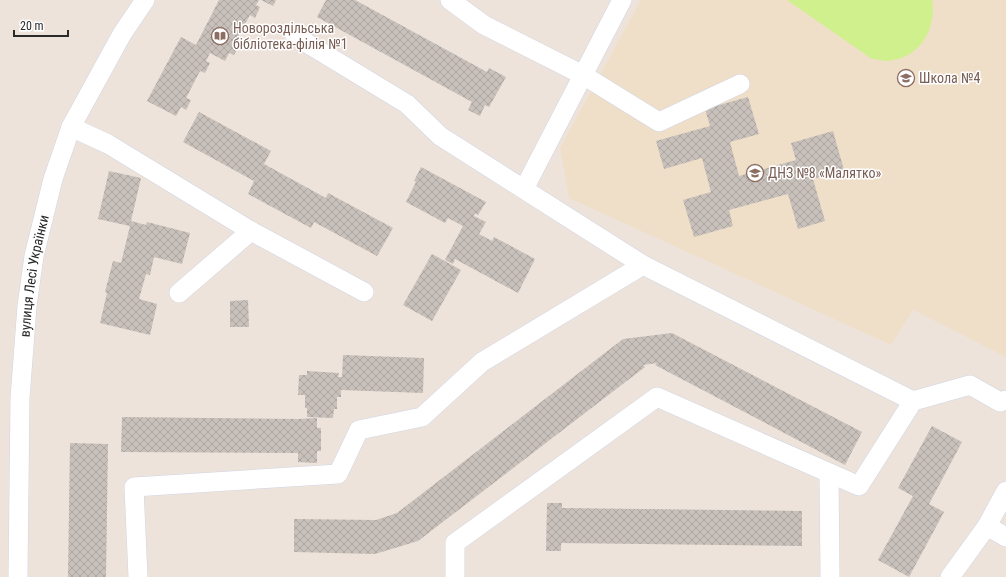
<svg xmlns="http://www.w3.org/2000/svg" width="1006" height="577" font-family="'Roboto Condensed',sans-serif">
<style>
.education{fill:#f0dfc8}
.pitch{fill:#d0f08e}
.building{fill:url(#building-cross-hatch)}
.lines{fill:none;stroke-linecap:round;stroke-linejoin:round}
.minor-casing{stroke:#d0d5e4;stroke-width:20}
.minor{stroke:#fff;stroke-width:19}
.labels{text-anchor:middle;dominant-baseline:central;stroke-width:3;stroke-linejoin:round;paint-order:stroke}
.education-label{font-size:14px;fill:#785e54;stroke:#fff;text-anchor:start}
.street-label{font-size:14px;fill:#2a2a2a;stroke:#fff}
</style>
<defs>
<pattern id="building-cross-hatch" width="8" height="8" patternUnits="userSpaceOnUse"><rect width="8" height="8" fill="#c8c0ba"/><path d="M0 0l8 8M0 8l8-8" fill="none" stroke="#aca5a0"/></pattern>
</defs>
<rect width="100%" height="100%" fill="#ede3da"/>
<!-- education -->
<polygon class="education" points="641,0 1006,0 1006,357 913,310 891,345 569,198 560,148"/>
<!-- pitch -->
<path class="pitch" d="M787,0H932C937,30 919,59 887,61C882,61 876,59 872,59Z"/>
<!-- building -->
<g class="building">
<polygon points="219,0 259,0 256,5 260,7 255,18 250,15 235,42 239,45 234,55 229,53 225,61 210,53 206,61 210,63 205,73 200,71 186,98 191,100 186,110 181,107 176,116 147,101 181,37 196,45"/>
<polygon points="261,0 276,0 273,6"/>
<polygon points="326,0 355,0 487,72 489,68 506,77 489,107 485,105 480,116 468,110 472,102 317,17"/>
<polygon points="748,97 759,134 730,142 739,176 796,160 791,143 833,131 844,170 813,179 825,221 798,229 788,194 729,210 733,226 694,237 683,200 711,192 702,158 664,169 656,141 710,126 705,109"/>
<polygon points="199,112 271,151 264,164 326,198 328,193 393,228 377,256 314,222 311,228 248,194 254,181 183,142"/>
<polygon points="421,167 486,202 478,215 475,213 474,216 486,222 479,234 492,241 494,237 535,259 518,293 455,259 453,264 445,260 463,226 448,218 445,223 406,202 416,182 414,181"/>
<polygon points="109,171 141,178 131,221 146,225 147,222 190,233 182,264 154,257 150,275 146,274 139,299 157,304 150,335 100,323 107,293 105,292 113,261 121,263 130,226 98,219"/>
<polygon points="432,254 461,270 432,321 403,305"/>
<polygon points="248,300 249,327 230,327 230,301"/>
<polygon points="672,333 862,432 845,465 655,365 657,363 643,365 645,367 418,541 375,554 294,552 294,519 376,520 397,513 623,339"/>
<polygon points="343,355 424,358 423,393 341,390 341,397 337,397 337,409 334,409 333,418 307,417 307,408 305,408 305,395 298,395 299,375 307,375 307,371 339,373 338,377 342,377"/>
<polygon points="122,417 298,419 317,418 317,428 321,428 321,451 317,451 317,463 298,462 298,453 121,452"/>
<polygon points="932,426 962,442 929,504 944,512 909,577 878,560 913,496 898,488"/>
<polygon points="70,443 108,444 106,577 68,577"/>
<polygon points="547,503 562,503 562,508 802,511 802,546 561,543 561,551 546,551"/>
</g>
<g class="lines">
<!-- minor casing -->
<g class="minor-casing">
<g id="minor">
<polyline points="450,0 484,25 583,75 659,122 740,84"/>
<polyline points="295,36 407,104 440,136 643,265 913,401"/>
<polyline points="71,127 108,144 251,231 364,292"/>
<polyline points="524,189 622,0"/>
<polyline points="179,293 251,231"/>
<polyline points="829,473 830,577"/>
<polyline points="987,526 1006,491"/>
<path id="s1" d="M18,577L20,398L27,306L34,256L53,179L71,127L122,34L145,0"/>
<polyline points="138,577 134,487 338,474 359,430 422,417 482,362 643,265"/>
<polyline points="455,577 455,543 657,397 859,486 913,401 970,385 1000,402 1006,400"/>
<polyline points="950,577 987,526 1006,537"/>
</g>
</g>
<!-- minor -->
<use href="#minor" class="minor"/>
</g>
<!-- icons -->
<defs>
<g id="library-ring" transform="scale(0.9)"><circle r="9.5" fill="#fff" stroke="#8d6e63" stroke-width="1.5"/><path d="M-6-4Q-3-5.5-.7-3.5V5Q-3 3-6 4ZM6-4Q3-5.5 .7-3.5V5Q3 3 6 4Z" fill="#8d6e63"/></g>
<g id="school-ring" transform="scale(0.9)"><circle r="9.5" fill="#fff" stroke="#8d6e63" stroke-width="1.5"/><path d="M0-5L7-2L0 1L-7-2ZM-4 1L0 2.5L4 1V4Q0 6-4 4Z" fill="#8d6e63"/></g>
</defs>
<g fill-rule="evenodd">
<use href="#library-ring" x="220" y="36"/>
<use href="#school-ring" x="906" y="78"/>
<use href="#school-ring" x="755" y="173"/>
</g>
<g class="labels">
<!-- education labels -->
<g class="education-label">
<text x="233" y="28">Новороздільська<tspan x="233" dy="16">бібліотека-філія №1</tspan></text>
<text x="919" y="78">Школа №4</text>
<text x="768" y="173">ДНЗ №8 «Малятко»</text>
</g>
<!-- street labels -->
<g class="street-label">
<text stroke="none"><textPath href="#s1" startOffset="302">вулиця Лесі Українки</textPath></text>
</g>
</g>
<!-- scale -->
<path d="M14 30v6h54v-6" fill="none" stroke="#2a2a2a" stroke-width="2"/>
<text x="20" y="30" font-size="12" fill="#2a2a2a" stroke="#ffffff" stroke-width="3" paint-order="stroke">20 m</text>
</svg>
